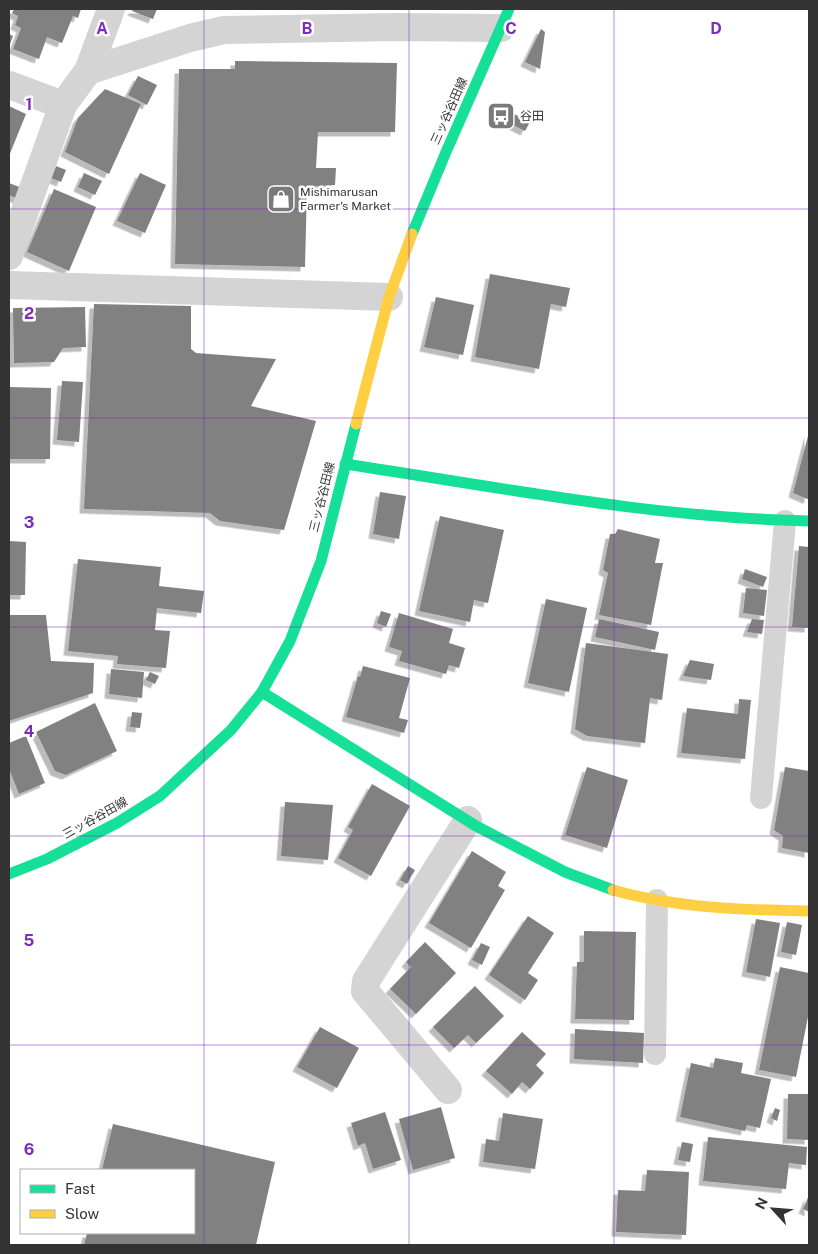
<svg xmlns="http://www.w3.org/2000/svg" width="818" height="1254" font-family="'Public Sans','Noto Sans JP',sans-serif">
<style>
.building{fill:#818181;filter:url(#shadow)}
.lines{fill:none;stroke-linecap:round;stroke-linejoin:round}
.lane{stroke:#d4d4d4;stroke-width:22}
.street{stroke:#d4d4d4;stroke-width:28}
.fast{stroke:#16e098;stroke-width:11}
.slow{stroke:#ffcf43;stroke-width:11}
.grid{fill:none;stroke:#7b2cbf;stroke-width:1;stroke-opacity:0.55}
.labels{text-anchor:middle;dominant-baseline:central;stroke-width:5;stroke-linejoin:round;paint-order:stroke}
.street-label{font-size:12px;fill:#333;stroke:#fff}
.poi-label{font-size:12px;fill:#333;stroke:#fff;text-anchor:start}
.grid-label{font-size:16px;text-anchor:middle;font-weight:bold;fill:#7b2cbf;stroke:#fff;stroke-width:5;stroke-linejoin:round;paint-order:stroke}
</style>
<defs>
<filter id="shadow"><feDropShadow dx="-4.5" dy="4.5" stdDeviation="0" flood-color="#0004"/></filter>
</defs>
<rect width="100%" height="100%" fill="#fff"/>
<!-- building -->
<g class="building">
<polygon points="14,9 81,9 78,18 73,16 62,43 47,37 39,59 13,49 21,28 15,25 18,16 12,13"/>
<polygon points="133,9 157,9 153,19 132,11"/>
<polygon points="541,29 545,32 540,69 525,62"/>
<polygon points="9,34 13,36 9,47"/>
<polygon points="235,61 397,63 395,132 318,132 316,168 336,168 335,185 307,187 305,267 175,264 179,69 235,69"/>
<polygon points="138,76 157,85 147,105 128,95"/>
<polygon points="105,89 141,104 109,174 65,152 78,118"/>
<polygon points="9,106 26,114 9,156"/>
<polygon points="512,113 530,122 525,131 507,122"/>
<polygon points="56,166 66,170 61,182 51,178"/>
<polygon points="84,173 102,181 95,195 78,187"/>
<polygon points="140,173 166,185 145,233 117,221"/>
<polygon points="9,183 22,188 18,199 9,195"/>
<polygon points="54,189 96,207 69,271 27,252"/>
<polygon points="490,274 570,288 566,307 551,304 539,369 475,357"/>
<polygon points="436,297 474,305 463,355 424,347"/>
<polygon points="94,304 191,306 191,349 196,353 276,359 251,406 316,421 284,530 220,521 210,513 84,509"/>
<polygon points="85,307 86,347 63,348 54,362 14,363 13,308"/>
<polygon points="62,381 83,382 79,442 57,440"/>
<polygon points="9,387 51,388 50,459 9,459"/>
<polygon points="809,432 809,498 807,499 793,493"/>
<polygon points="380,492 406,496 399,539 373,534"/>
<polygon points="440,516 504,530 488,603 474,600 470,622 419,611"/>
<polygon points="618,529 660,539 655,563 663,563 651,625 599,615 608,573 603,570 610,534 615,534"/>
<polygon points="9,541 26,542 25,595 9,595"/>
<polygon points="799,546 809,547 809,628 792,627"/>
<polygon points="78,559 161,567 159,586 204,591 201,613 157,608 155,630 170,631 166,668 117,664 118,656 68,651"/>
<polygon points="745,569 767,577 763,587 742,579"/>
<polygon points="746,588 767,590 764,616 743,613"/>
<polygon points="546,599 587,608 569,692 528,683"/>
<polygon points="381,611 391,614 386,627 377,623"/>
<polygon points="399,613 453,629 449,643 465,648 459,668 449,665 446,674 399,661 402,651 389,647"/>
<polygon points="9,615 46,615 51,661 94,663 93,693 9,721"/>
<polygon points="599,619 659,632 655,650 595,637"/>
<polygon points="752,619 764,620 762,634 747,632"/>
<polygon points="586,643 668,654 662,700 650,698 645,743 587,736 575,729"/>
<polygon points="690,660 714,664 711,680 683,676"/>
<polygon points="363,666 410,678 399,718 408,720 404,733 346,717 358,676 360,677"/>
<polygon points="111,669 144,672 142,698 109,694"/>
<polygon points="150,672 159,676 155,684 146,680"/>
<polygon points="739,699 751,700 745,759 681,753 687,708 738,714"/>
<polygon points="95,703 117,751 66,775 55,771 36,732"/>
<polygon points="132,712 142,713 140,728 130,727"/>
<polygon points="26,736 45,783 19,794 9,769 9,743"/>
<polygon points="587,767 628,780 607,848 565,835"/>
<polygon points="785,767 809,771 809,853 782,848 783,836 774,830"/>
<polygon points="372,784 410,806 371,876 338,858 353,830 348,827"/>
<polygon points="285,802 333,805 328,860 281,856"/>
<polygon points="472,851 506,872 498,886 505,890 471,948 429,923"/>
<polygon points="408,866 415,870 407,884 400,880"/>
<polygon points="528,916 554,933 528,973 538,980 525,1000 489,975"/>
<polygon points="756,919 780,923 770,977 746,972"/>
<polygon points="787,922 802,925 796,955 781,952"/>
<polygon points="584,931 636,932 634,1020 575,1019 577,962 584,962"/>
<polygon points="425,942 456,973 416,1014 390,989 411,967 406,962"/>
<polygon points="481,943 490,947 482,965 472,960"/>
<polygon points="780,967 809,973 809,1012 796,1077 759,1070"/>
<polygon points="475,986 504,1016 476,1043 468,1035 454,1048 433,1027"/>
<polygon points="320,1027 359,1048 337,1088 297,1067"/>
<polygon points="575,1029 644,1033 643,1063 574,1059"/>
<polygon points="522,1032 546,1054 536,1065 544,1073 530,1089 522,1082 512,1094 486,1071"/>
<polygon points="715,1058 743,1063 741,1073 771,1079 760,1128 747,1125 745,1131 680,1117 691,1063 713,1068"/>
<polygon points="788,1094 809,1094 809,1140 787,1139"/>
<polygon points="441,1107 455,1158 413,1170 399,1119"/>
<polygon points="775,1108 780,1110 777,1121 771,1118"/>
<polygon points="385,1112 401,1160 373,1169 365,1143 358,1146 351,1123"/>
<polygon points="503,1113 543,1119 535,1169 483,1162 486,1139 499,1141"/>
<polygon points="113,1124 275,1162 256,1245 84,1245 87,1233 194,1233 194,1170 102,1170"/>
<polygon points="708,1137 807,1147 806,1165 789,1163 786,1189 703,1181"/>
<polygon points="682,1142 693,1144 690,1162 678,1160"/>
<polygon points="647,1170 689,1172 686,1235 616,1232 618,1190 645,1191"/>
<polygon points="809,1195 809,1212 803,1209"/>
</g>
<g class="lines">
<!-- lane -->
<g class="lane">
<polyline points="761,798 785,521"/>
<polyline points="655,1054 657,900"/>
</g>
<!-- street -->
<g class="street">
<polyline points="88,71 190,38 224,30 397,27 501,28"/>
<polyline points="9,85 63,105"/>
<polyline points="9,256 63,105 88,71 111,9"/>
<polyline points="9,285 389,297"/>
<polyline points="448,1090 365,991 366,981 468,820"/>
</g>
<!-- fast -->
<g class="fast">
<polyline points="412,234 446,152 509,9"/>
<path d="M345,464C498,487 655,518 809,521"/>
<polyline points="262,692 476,826 565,872 613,890"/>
<polyline points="9,874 47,859 117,823 160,796 231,730 262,692 290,641 321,561 356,424"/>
</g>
<!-- slow -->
<g class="slow">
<polyline points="356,424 389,297 412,234"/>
<path d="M613,890C676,908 744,910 809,911"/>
</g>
</g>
<!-- grid -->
<path class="grid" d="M204,9V1245M409,9V1245M614,9V1245M9,209H809M9,418H809M9,627H809M9,836H809M9,1045H809"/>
<!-- icons -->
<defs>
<g id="bus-square" transform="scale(1.4375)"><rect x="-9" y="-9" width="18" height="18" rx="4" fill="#7a7a7a" stroke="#fff"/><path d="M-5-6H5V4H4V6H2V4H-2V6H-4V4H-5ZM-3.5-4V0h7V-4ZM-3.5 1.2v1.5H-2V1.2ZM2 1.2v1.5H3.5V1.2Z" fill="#fff"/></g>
<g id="shop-square" transform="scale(1.4375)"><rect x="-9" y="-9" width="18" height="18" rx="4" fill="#7a7a7a" stroke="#fff"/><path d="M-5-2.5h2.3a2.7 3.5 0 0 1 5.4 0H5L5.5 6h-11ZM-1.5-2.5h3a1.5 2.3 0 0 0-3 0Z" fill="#fff"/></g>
</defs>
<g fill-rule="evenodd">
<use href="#bus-square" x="501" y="116"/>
<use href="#shop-square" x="281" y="199"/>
</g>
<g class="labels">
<!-- street labels -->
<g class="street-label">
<text transform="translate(449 111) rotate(-66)">三ッ谷谷田線</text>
<text transform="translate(322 497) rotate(-76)">三ッ谷谷田線</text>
<text transform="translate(95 818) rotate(-29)">三ッ谷谷田線</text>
</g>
<!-- poi labels -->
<g class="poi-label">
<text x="520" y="116">谷田</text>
<text x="300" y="192">Mishimarusan<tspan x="300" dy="14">Farmer's Market</tspan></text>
</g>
</g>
<g class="grid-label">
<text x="102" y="34">A</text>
<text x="307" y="34">B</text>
<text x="511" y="34">C</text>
<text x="716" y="34">D</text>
<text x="29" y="110">1</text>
<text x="29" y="319">2</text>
<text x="29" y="528">3</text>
<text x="29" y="737">4</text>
<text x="29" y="946">5</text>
<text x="29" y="1155">6</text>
</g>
<!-- border -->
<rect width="818" height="1254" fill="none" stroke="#333333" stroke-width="20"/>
<!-- legend -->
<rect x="20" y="1169" width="175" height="65" fill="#ffffff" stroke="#adadad"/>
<rect x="30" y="1185" width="25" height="8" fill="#16e098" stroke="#adadad"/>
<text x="65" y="1194" font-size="15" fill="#333333">Fast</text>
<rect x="30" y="1210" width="25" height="8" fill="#ffcf43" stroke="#adadad"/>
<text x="65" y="1219" font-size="15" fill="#333333">Slow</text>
<!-- north arrow -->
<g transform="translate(773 1209) rotate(296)" stroke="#ffffff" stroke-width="4" paint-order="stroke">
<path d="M0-4L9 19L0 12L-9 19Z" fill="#333333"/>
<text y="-8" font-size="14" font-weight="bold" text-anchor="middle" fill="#333333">N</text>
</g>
</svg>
